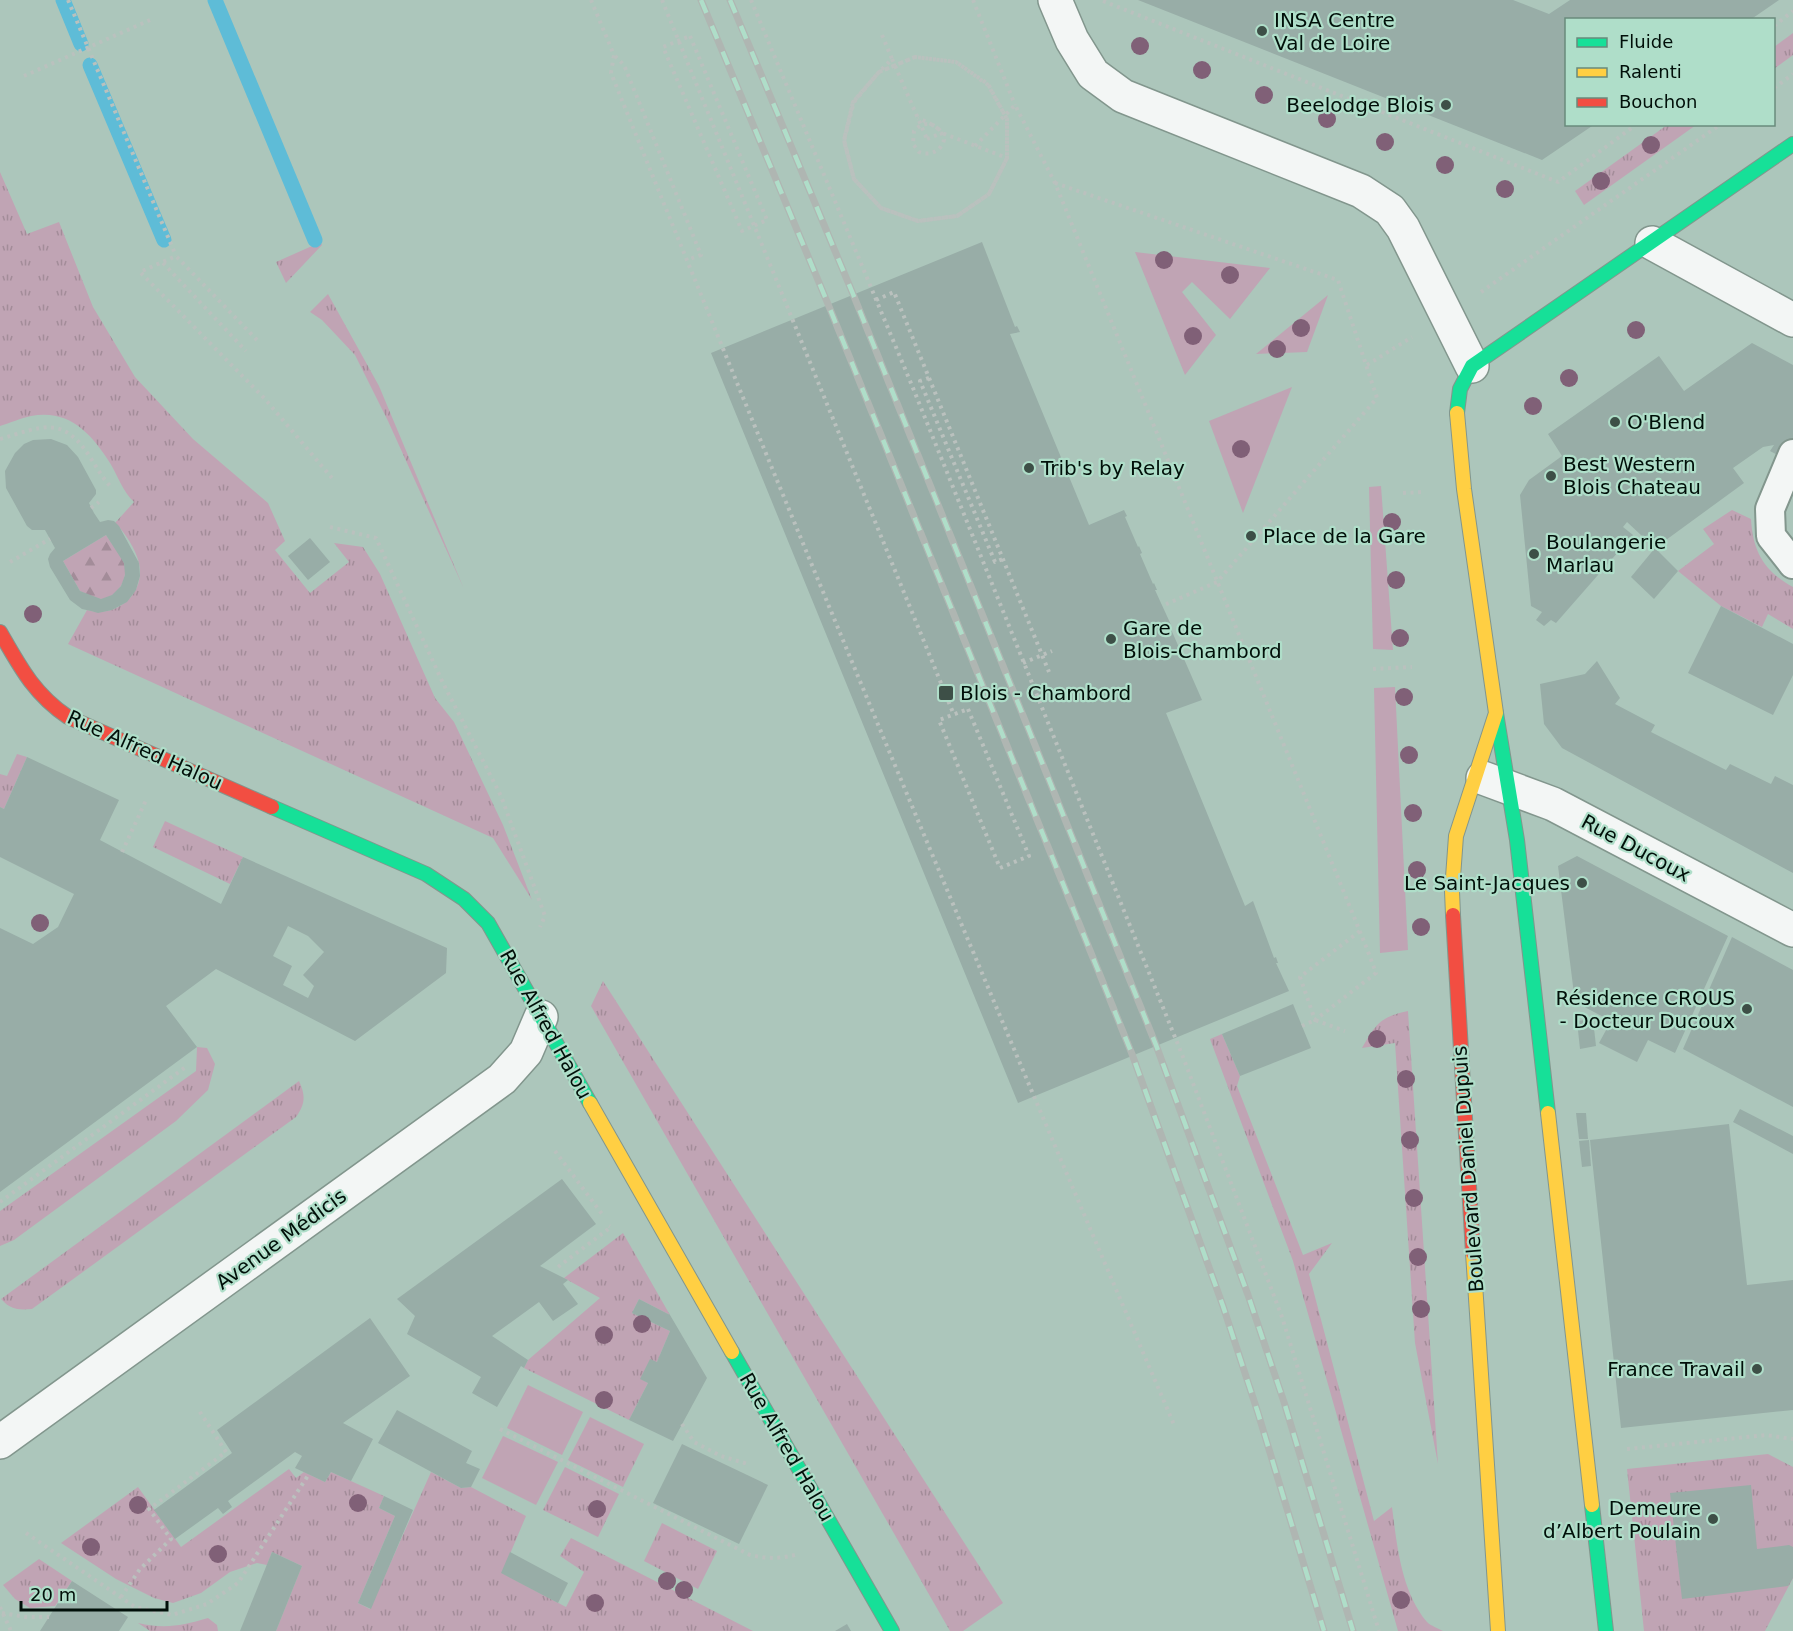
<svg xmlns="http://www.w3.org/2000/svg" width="1793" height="1631" font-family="'DejaVu Sans',sans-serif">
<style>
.grass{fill:url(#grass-tufts)}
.forest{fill:url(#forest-firs)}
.garden{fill:#c0a4b4}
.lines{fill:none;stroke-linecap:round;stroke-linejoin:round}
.stream{stroke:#5ebcd7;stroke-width:15}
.building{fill:#98ada7;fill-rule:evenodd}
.lane-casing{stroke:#82968d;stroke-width:32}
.street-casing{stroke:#82968d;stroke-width:36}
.fast-casing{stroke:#82968d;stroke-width:16}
.slow-casing{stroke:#82968d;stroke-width:16}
.jam-casing{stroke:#82968d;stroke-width:16}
.path{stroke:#bac1be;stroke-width:4;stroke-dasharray:3 4.5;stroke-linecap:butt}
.lane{stroke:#f3f6f5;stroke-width:28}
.street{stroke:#f3f6f5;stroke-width:33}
.fast{stroke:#16e098;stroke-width:14}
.slow{stroke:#ffcf43;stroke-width:14}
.jam{stroke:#f24e42;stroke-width:14}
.rail-casing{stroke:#afb6b2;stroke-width:7}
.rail{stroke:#afdec9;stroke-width:4.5;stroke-dasharray:14;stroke-linecap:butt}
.path-bridge{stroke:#bac1be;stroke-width:4;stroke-dasharray:3 4.5;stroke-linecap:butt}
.tree{fill:#806077}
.poi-dot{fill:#3d4f47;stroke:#afdec9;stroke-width:2}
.labels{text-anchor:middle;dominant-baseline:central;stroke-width:4.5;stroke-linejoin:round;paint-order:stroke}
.poi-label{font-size:20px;fill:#010f09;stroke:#afdec9;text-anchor:start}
.street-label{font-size:20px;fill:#010f09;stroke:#afdec9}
</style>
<defs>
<pattern id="grass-tufts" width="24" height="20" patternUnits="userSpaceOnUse" patternTransform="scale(1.5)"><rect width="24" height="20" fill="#c0a4b4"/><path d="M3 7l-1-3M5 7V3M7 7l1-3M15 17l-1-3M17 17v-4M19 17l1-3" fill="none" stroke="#a38c99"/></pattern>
<pattern id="forest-firs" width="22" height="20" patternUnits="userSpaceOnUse" patternTransform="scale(1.5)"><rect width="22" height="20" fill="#c0a4b4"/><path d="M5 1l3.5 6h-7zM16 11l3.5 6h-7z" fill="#a38c99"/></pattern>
</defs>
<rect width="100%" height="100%" fill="#acc6bb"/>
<!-- grass -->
<g class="grass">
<polygon points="210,0 221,0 322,245 286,283 276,262 312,246"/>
<polygon points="1793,33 1793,55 1774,69 1774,47"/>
<polygon points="1667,125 1696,125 1584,205 1575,191"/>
<path d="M0,172L27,234L59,222L93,307L135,377L193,439L268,503L285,541L275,550L310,593L349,562L334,543L363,547L380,574L435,698L454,722L503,825L532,900L493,838L68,644L87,610C116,619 146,594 139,563C136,550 125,532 115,523L134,502C123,492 118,476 110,463C91,433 69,409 31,416C21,418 10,423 0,426Z"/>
<polygon points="328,294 379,386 464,589 388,421 355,355 322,320 310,312"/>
<path d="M1732,510L1751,519C1753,552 1764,571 1793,587V629L1768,614L1762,627L1721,606L1678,571L1714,544L1703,529Z"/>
<polygon points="17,754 27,757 4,809 0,807 0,774 7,776"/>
<polygon points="165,821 243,857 230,884 153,847"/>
<polygon points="603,981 1003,1603 963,1631 950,1631 591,1006"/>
<path d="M1408,1011L1438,1464L1415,1343L1395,1043L1362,1048C1376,1024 1380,1017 1408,1011Z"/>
<path d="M1222,1034L1240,1076L1237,1086L1303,1255L1332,1243L1309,1274L1374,1521L1392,1507C1397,1545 1401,1591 1427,1622C1431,1626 1438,1628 1443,1631H1398L1293,1261L1210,1039Z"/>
<polygon points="197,1047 207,1048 215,1064 208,1090 176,1121 14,1240 0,1246 0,1211 196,1071"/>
<path d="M299,1081C306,1096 305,1104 296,1117L32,1309C18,1310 11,1310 1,1299Z"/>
<polygon points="623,1233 670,1315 639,1299 632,1313 670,1331 657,1362 641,1379 648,1383 629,1420 524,1368 528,1360 600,1298 564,1278"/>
<polygon points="590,1417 644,1444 623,1487 568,1460"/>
<polygon points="1768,1454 1793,1467 1793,1578 1765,1631 1644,1631 1627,1469"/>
<polygon points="565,1467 619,1494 598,1537 543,1510"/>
<polygon points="289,1469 296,1478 304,1472 325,1482 331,1472 384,1496 379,1508 395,1516 358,1603 370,1609 431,1472 461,1488 471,1487 526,1516 502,1573 566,1607 584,1572 560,1556 571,1538 753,1631 276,1631 302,1566 272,1552 267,1565 257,1563 230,1572 201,1593 173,1603 154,1598 116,1579 61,1543 138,1487 181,1547"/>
<polygon points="662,1523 717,1551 698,1589 644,1561"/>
<polygon points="39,1559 72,1581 55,1606 30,1608 15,1599 3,1585"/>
<path d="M208,1618L217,1625L218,1631H150L138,1623C165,1629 181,1626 208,1618Z"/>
</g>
<!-- forest -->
<path class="forest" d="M106,535C112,544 120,554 124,563C129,578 118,597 102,599C94,599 86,594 80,591L63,561Z"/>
<!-- garden -->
<g class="garden">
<polygon points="1135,252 1270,268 1230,319 1192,282 1182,292 1216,335 1185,375"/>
<polygon points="1328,295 1307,352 1256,354"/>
<polygon points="1292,387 1243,513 1209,421"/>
<polygon points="1381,486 1393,650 1373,649 1369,487"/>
<polygon points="1395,687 1408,950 1380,953 1374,688"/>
<polygon points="528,1385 583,1412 562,1455 507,1428"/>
<polygon points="503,1436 558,1462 536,1505 482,1478"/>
</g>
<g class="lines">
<!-- stream -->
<g class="stream">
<polyline points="63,0 81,44"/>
<polyline points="215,0 315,240"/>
<polyline points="90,65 164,240"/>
</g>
</g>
<!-- building -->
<g class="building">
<polygon points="1138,0 1513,0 1549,14 1570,0 1779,0 1750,20 1566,20 1566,124 1595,124 1542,160"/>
<polygon points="982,242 1015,327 1017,326 1020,332 1010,334 1089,525 1124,510 1127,516 1125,517 1138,547 1139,546 1142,553 1140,554 1153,584 1154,583 1157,590 1155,590 1172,627 1170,627 1202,700 1166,713 1245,906 1253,901 1274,958 1276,957 1278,963 1276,963 1289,991 1018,1103 711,353"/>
<polygon points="1752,343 1793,365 1793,463 1770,451 1774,445 1763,447 1733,468 1744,483 1655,548 1627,522 1623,527 1633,535 1556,623 1551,620 1544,626 1536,620 1542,612 1531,606 1520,495 1529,480 1562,456 1548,434 1659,356 1684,391"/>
<path d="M51,439L67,445L78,457L96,490V494L89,503L94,513L100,522L108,520L114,521L119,526L139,563L140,576L136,590L127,602L112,610L98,613L91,611L82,609L70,600L50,567L48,559L50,554L55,548L45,530H32L27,526L6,488L5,471L15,453L24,444L33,440ZM106,535L124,563L125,575L121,586L112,595L101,599L80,591L63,561Z"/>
<polygon points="310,538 330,562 308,580 288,556"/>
<polygon points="1655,548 1678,571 1654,599 1631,577"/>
<polygon points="1721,606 1793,644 1793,675 1773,715 1688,673"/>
<polygon points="1597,661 1620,698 1615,704 1655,725 1651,732 1726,770 1730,764 1771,784 1775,776 1793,785 1793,873 1562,748 1544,724 1540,684 1585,674"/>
<path d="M27,757L119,800L100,840L221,904L243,857L447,948L446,973L355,1041L216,969L166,1006L197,1047L0,1192V928L33,944L58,927L74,894L0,857V807L4,809ZM288,926L308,936L324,952L303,975L314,986L308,998L283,985L292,966L273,956Z"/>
<polygon points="1577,856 1728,936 1675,1053 1648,1040 1637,1062 1599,1043 1611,1021 1575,1002 1558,866"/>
<polygon points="1732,937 1793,970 1793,1107 1683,1049"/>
<polygon points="1293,1004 1311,1048 1240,1076 1222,1034"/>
<polygon points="1593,1019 1596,1046 1580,1049 1577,1021"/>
<polygon points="1740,1109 1793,1136 1793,1154 1733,1122"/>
<polygon points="1576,1113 1586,1113 1588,1139 1579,1139"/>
<polygon points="1729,1124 1747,1285 1793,1280 1793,1410 1621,1428 1590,1140"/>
<polygon points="1589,1140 1591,1166 1582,1167 1579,1141"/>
<polygon points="562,1179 596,1224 540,1266 568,1280 563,1284 578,1304 553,1321 539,1302 492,1336 528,1360 524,1368 521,1366 497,1407 472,1393 481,1377 407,1334 415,1316 397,1299"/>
<polygon points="639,1299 670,1315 707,1378 673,1441 629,1420 648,1383 640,1379 650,1359 657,1362 670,1331 632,1313"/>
<polygon points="370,1318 410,1376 343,1423 373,1439 351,1481 331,1472 325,1482 295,1468 302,1456 295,1452 228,1501 232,1507 223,1514 218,1508 175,1539 154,1510 232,1453 217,1430"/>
<polygon points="397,1410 472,1451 466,1463 480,1469 471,1487 461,1488 378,1443"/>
<polygon points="682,1444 768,1485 739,1544 653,1503"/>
<polygon points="1751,1485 1757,1549 1789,1545 1793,1547 1793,1578 1788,1586 1682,1599 1670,1493"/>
<polygon points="384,1496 413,1510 371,1609 358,1603 395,1516 379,1508"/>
<polygon points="272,1552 302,1566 276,1631 240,1631"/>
<polygon points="510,1552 568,1583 558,1603 501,1573"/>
<polygon points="72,1581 128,1617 119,1631 40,1631"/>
<polygon points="847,1624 851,1631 835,1631"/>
</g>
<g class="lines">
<!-- lane casing -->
<g class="lane-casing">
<polyline id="lane" points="1793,454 1770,509 1771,536 1793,564"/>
</g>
<!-- street casing -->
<g class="street-casing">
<g id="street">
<polyline points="1055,0 1072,40 1093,74 1123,96 1361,191 1390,210 1403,228 1472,366"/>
<polyline points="1652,243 1793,320"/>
<polyline points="1483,778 1553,804 1793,930"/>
<polyline points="0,1442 502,1079 526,1052 541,1017"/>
</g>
</g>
<!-- fast casing -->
<g class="fast-casing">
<g id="fast">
<polyline points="1457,413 1460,389 1472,366 1793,144"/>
<polyline points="1496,713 1517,840 1548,1113"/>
<polyline points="272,807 426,874 464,899 488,923 590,1103"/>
<polyline points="732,1352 892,1631"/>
<polyline points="1592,1505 1606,1631"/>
</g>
</g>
<!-- slow casing -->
<g class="slow-casing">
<g id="slow">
<polyline points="1453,915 1452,891 1456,836 1496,713 1464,489 1457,413"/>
<polyline points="590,1103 732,1352"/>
<polyline points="1548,1113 1592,1505"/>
<polyline points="1473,1253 1498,1631"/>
</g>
</g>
<!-- jam casing -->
<g class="jam-casing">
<g id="jam">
<path d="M0,632C20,667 34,694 68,717L272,807"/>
<polyline points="1453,915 1473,1253"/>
</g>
</g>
<!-- path -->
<g class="path">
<polyline points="68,0 176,256"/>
<path d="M591,0L614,55L611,73C794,526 982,978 1175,1427"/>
<polyline points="662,0 954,715"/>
<polyline points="751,0 913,388 1183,1057 1282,1317 1379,1631"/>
<polyline points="973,0 1015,105"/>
<polyline points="1103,1 1558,182 1637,124"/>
<polyline points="1774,26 1793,11"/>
<polygon points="690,36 767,220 742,231 663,47"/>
<polyline points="615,56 624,65 701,255 687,260"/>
<path d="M915,57L879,72L854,102L844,140L854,179L881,208L918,221L957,216L989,194L1007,158L942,133C935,122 922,121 914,131L913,144L919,152C929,156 941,152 944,140C941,126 930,124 918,118"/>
<polyline points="24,76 150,20"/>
<polyline points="1774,88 1793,74"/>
<polyline points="927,139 942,133"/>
<polyline points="975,146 1015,105 1055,183 1367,949 1376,973 1315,1020 1300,977 1360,931"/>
<polyline points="1055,183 1338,280 1377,398 1217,582 1162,606"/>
<polyline points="163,263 246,351"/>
<polyline points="1481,292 1721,124"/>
<polyline points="876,300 894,292 1049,672"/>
<polyline points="257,340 176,256 140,272 265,399 332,478"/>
<polyline points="1367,365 1412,337"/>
<polyline points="929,378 920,381 995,562 1003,559"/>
<path d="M0,439C42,427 62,414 90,457C97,468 103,479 112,488"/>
<polyline points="1403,493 1423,492"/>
<polyline points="91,508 99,502"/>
<polyline points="330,527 376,538 443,683 501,796 545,916 540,927"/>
<polyline points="10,562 50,539"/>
<polyline points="1023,663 1052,651"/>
<polyline points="1373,669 1412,667"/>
<polygon points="968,709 1029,856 1000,868 939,720"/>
<polyline points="122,852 147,798"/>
<polyline points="1302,1026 1315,1020 1345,1031"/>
<polyline points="555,1151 602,1214"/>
<polyline points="0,1202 187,1066"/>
<polyline points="558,1267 611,1227 609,1226"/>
<polyline points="682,1424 694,1442 721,1456 748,1464"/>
<path d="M500,1429L750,1555C767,1559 781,1559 799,1554"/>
<polyline points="1627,1449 1766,1435 1793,1439"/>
<polyline points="26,1533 135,1607 172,1615 207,1604 238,1583 309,1474"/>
<polyline points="121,1597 140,1569 171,1539 149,1509 226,1452 198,1409"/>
<polyline points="0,1607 11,1631"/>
<polyline points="2,1613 25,1617 49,1617"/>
</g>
<!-- lane -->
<use href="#lane" class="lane"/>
<!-- street -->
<use href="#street" class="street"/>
<!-- fast -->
<use href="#fast" class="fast"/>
<!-- slow -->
<use href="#slow" class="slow"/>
<!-- jam -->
<use href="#jam" class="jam"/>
<!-- rail casing -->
<g class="rail-casing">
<g id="rail">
<polyline points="701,0 828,304 1132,1054 1223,1306 1258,1413 1324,1631"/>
<polyline points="730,0 853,294 1156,1045 1248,1295 1284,1402 1353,1631"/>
</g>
</g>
<!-- rail -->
<use href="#rail" class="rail"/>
<!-- path-bridge -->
<g class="path-bridge">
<polyline points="882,35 892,59 879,72 853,102 844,141 854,179 881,208 918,221 957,216 989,194 1007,158 1007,119 988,84 956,62 915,57 879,72 853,102 844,140 854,179 881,208 918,221 957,216 989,194 1007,158 1007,119 988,85 956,62 915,57"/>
<polyline points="892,59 927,139"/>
</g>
</g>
<!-- trees -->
<g class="tree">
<circle cx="1140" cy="46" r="9"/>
<circle cx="1202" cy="70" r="9"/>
<circle cx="1264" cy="95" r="9"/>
<circle cx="1327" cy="119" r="9"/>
<circle cx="1385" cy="142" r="9"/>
<circle cx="1651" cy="145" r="9"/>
<circle cx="1445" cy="165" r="9"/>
<circle cx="1601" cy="181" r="9"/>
<circle cx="1505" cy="189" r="9"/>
<circle cx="1164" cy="260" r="9"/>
<circle cx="1230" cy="275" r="9"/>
<circle cx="1301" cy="328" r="9"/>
<circle cx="1636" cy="330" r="9"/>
<circle cx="1193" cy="336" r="9"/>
<circle cx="1277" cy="349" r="9"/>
<circle cx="1569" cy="378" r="9"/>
<circle cx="1533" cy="406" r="9"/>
<circle cx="1241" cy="449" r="9"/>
<circle cx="1392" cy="522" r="9"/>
<circle cx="1396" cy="580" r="9"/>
<circle cx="33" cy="614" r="9"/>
<circle cx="1400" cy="638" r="9"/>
<circle cx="1404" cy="697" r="9"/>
<circle cx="1409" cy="755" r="9"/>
<circle cx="1413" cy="813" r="9"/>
<circle cx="1417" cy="870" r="9"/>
<circle cx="40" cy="923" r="9"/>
<circle cx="1421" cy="927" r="9"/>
<circle cx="1377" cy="1039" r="9"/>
<circle cx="1406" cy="1079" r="9"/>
<circle cx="1410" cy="1140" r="9"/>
<circle cx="1414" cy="1198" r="9"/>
<circle cx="1418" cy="1257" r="9"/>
<circle cx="1421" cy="1309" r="9"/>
<circle cx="642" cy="1324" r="9"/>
<circle cx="604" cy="1335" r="9"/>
<circle cx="604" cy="1400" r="9"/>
<circle cx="358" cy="1503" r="9"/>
<circle cx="138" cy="1505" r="9"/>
<circle cx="597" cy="1509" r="9"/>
<circle cx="91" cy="1547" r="9"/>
<circle cx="218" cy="1554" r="9"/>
<circle cx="667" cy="1581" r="9"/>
<circle cx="684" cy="1590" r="9"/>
<circle cx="1401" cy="1600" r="9"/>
<circle cx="595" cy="1603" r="9"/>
</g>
<!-- markers -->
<g class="poi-dot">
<circle cx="1262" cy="31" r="6"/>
<circle cx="1446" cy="105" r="6"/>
<circle cx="1615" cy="422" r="6"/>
<circle cx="1029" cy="468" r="6"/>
<circle cx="1551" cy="476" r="6"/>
<circle cx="1251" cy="536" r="6"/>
<circle cx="1534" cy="554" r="6"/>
<circle cx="1111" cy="639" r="6"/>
<rect x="938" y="685" width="16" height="16" rx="3"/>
<circle cx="1582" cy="883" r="6"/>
<circle cx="1747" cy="1009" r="6"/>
<circle cx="1757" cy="1369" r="6"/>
<circle cx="1713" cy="1519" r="6"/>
</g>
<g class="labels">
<!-- poi labels -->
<g class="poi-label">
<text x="1274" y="20">INSA Centre<tspan x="1274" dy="23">Val de Loire</tspan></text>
<text x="1434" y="105" text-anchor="end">Beelodge Blois</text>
<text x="1627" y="422">O'Blend</text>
<text x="1563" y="464">Best Western<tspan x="1563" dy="23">Blois Chateau</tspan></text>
<text x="1041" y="468">Trib's by Relay</text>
<text x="1263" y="536">Place de la Gare</text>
<text x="1546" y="542">Boulangerie<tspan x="1546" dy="23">Marlau</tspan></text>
<text x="1123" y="628">Gare de<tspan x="1123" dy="23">Blois-Chambord</tspan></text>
<text x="960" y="693">Blois - Chambord</text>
<text x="1570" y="883" text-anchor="end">Le Saint-Jacques</text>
<text x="1735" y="998" text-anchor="end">Résidence CROUS<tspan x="1735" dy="23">- Docteur Ducoux</tspan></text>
<text x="1745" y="1369" text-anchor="end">France Travail</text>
<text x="1701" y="1508" text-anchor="end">Demeure<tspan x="1701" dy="23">d’Albert Poulain</tspan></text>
</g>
<!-- street labels -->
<g class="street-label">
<text transform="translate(145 750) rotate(24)">Rue Alfred Halou</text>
<text transform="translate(1636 848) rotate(28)">Rue Ducoux</text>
<text transform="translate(546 1024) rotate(61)">Rue Alfred Halou</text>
<text transform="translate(1468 1169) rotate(-94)">Boulevard Daniel Dupuis</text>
<text transform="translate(281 1239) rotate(-36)">Avenue Médicis</text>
<text transform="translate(787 1447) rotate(60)">Rue Alfred Halou</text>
</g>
</g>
<!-- legend -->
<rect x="1565" y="18" width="210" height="108" fill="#afdec9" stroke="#698b7c" stroke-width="1.5"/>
<rect x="1577" y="38" width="30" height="9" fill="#16e098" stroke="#698b7c" stroke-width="1.5"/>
<text x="1619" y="48" font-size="18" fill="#010f09">Fluide</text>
<rect x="1577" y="68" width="30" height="9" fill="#ffcf43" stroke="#698b7c" stroke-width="1.5"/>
<text x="1619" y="78" font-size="18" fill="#010f09">Ralenti</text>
<rect x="1577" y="98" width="30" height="9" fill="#f24e42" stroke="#698b7c" stroke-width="1.5"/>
<text x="1619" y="108" font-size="18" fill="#010f09">Bouchon</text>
<!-- scale -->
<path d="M21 1601v9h146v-9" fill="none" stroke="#010f09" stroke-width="3"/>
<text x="30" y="1601" font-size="18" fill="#010f09" stroke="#afdec9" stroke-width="4.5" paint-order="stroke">20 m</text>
</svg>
